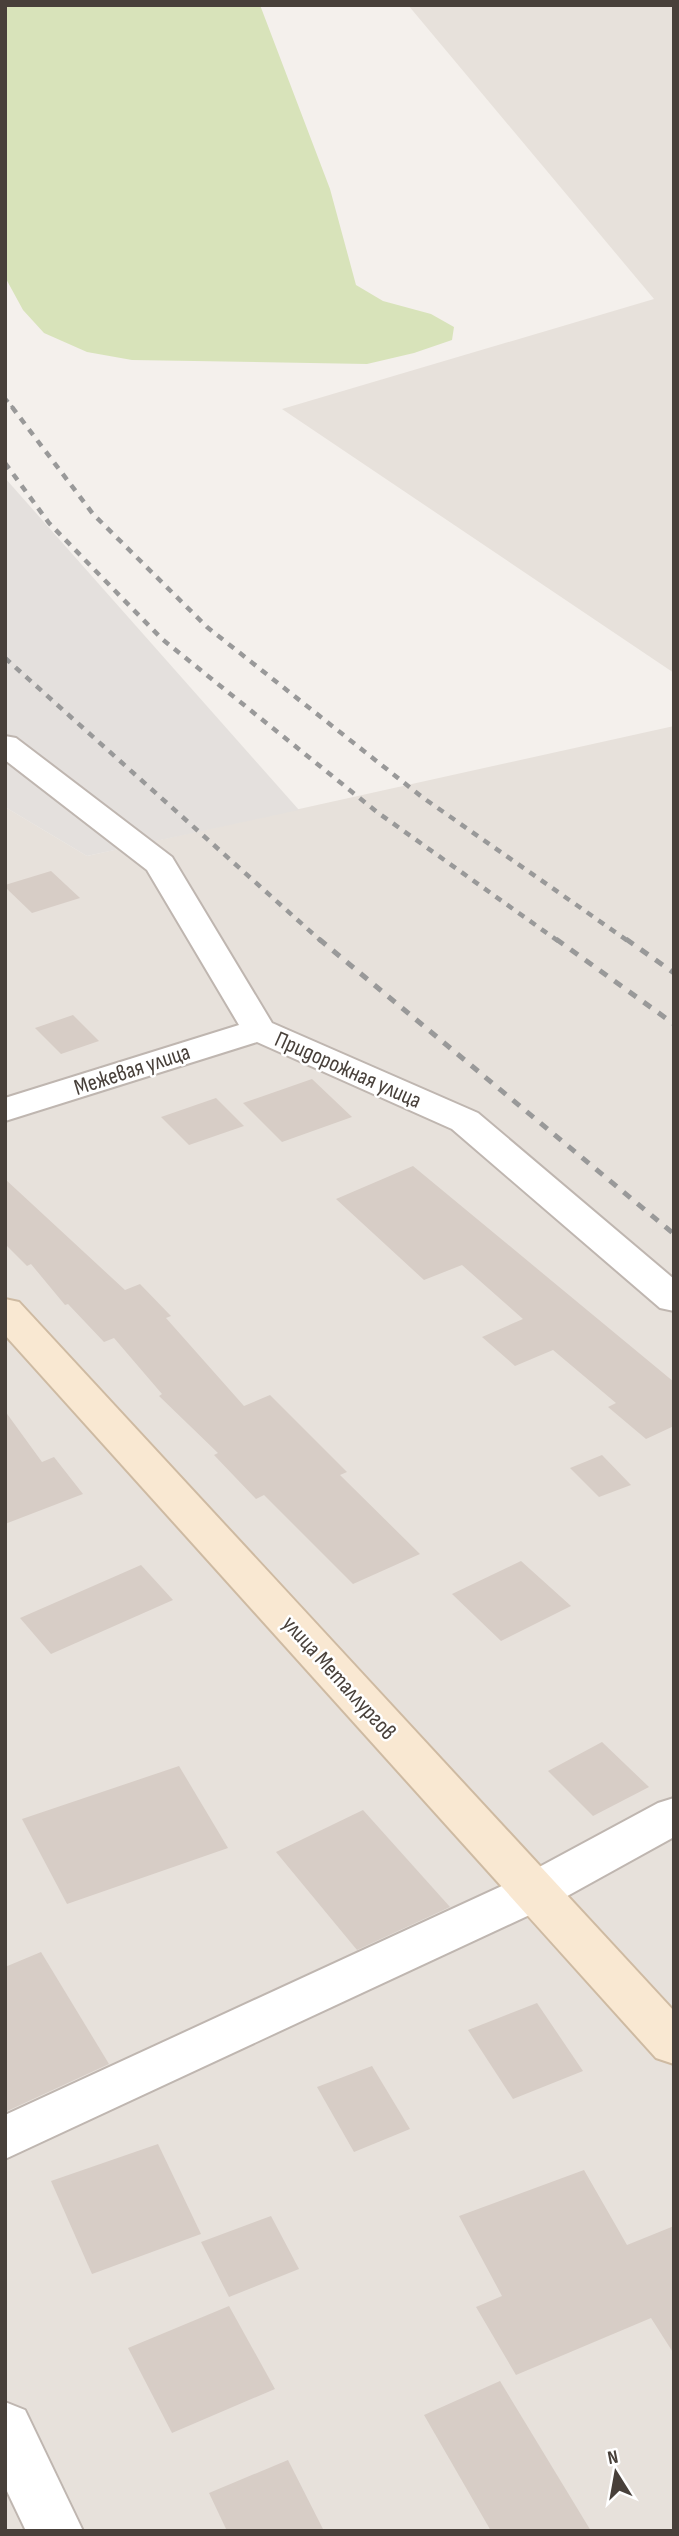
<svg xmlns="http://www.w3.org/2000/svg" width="679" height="2536" font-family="'Sofia Sans Condensed',sans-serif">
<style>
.residential{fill:#e7e1db}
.industrial{fill:#e4e0dd}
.green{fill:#d8e3ba}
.building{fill:#d7cdc6}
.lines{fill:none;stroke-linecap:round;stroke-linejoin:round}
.street-casing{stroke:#bfb6b0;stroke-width:4}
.secondary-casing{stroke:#cebaa2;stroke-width:4}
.street{fill:#fff;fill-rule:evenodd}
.secondary{fill:#f9e8d2;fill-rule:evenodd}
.rail-far2{stroke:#999;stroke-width:3.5;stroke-dasharray:5 5;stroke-linecap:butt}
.rail-far1{stroke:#999;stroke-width:4.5;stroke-dasharray:7 7;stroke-linecap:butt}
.rail{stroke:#999;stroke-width:5;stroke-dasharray:9 9;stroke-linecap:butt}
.labels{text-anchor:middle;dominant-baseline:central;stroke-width:5;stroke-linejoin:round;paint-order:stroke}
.street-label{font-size:23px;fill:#48403a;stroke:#fff}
</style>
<rect width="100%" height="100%" fill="#f4f0ec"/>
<!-- residential -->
<g class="residential">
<polygon points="408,5 674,5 674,673 282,409 654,299"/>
<polygon points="674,726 674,2531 5,2531 5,807 87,856"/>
</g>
<!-- industrial -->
<polygon class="industrial" points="5,478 299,810 87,856 5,807"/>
<!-- green -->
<polygon class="green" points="5,5 260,5 330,189 356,285 383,301 431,314 454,327 452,340 414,353 367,364 132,360 87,352 44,333 23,310 5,277"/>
<!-- building -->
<g class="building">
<polygon points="51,871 80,898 32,913 5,887 5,885"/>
<polygon points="73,1015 99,1041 61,1054 35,1028"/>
<polygon points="312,1079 352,1117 282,1142 243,1103"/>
<polygon points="216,1098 244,1126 189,1145 161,1117"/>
<polygon points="413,1166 674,1382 674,1426 646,1439 608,1407 616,1403 553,1350 515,1366 482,1337 523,1319 462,1265 424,1280 336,1199"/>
<polygon points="5,1179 125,1290 140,1284 171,1316 166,1318 244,1406 270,1395 347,1472 340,1475 420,1554 353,1584 264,1495 256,1499 214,1455 218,1453 159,1396 162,1394 114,1338 104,1342 68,1304 65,1305 31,1264 27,1266 5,1244"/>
<polygon points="5,1411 42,1462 54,1457 83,1494 5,1524"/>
<polygon points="602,1455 631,1485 599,1497 570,1468"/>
<polygon points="521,1561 571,1606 501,1641 452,1594"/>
<polygon points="141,1565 173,1600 51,1654 20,1618"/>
<polygon points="602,1742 649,1787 593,1816 548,1771"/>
<polygon points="179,1766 228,1848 67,1904 22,1819"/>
<polygon points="363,1810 450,1907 357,1950 276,1852"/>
<polygon points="41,1952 109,2064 5,2112 5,1967"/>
<polygon points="537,2003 583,2071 513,2099 468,2030"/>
<polygon points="372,2066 410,2129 354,2152 317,2087"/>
<polygon points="158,2144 201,2234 92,2274 51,2181"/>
<polygon points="584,2170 627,2245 674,2226 674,2354 651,2318 516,2375 476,2307 502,2296 459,2216"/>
<polygon points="271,2216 299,2269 229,2297 201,2242"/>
<polygon points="229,2306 275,2389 172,2433 128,2348"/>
<polygon points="500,2381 591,2531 491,2531 424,2415"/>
<polygon points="288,2460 324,2531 227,2531 209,2493"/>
</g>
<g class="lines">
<!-- street casing -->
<g class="street-casing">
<g id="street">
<polygon points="5,736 16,738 172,857 272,1023 478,1113 674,1279 674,1311 660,1308 452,1129 257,1042 5,1121 5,1098 239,1025 147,870 5,760"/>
<polygon points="674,1798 674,1837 551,1905 5,2159 5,2115 517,1879 658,1803"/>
<polygon points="5,2402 25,2410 83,2531 26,2531 5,2487"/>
</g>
</g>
<!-- secondary casing -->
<g class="secondary-casing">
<polygon id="secondary" points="5,1299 19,1302 674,2011 674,2064 656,2058 5,1335"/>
</g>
<!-- street -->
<use href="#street" class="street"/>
<!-- secondary -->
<use href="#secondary" class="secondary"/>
<!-- rail-far2 -->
<polyline class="rail-far2" points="5,398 14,409"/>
<!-- rail-far1 -->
<g class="rail-far1">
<polyline points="12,407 93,514 207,627 422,797 628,941"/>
<polyline points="5,463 49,523 162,639 377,812 558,941"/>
<polyline points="5,658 321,941"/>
</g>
<!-- rail -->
<g class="rail">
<polyline points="319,939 674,1234"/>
<polyline points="556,939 674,1024"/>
<polyline points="626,939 674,973"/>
</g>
</g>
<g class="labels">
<!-- street labels -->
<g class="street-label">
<text transform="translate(132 1070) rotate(-18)">Межевая улица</text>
<text transform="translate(348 1070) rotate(24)">Придорожная улица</text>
<text transform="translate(339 1678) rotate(48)">улица Металлургов</text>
</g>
</g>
<!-- border -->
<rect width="679" height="2536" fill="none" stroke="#48403a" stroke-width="14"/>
<!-- north arrow -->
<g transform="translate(616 2473) rotate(349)" stroke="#ffffff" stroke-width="5" paint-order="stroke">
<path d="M0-5L12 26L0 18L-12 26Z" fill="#48403a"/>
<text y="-10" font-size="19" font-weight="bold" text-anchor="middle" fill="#48403a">N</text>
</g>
</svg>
